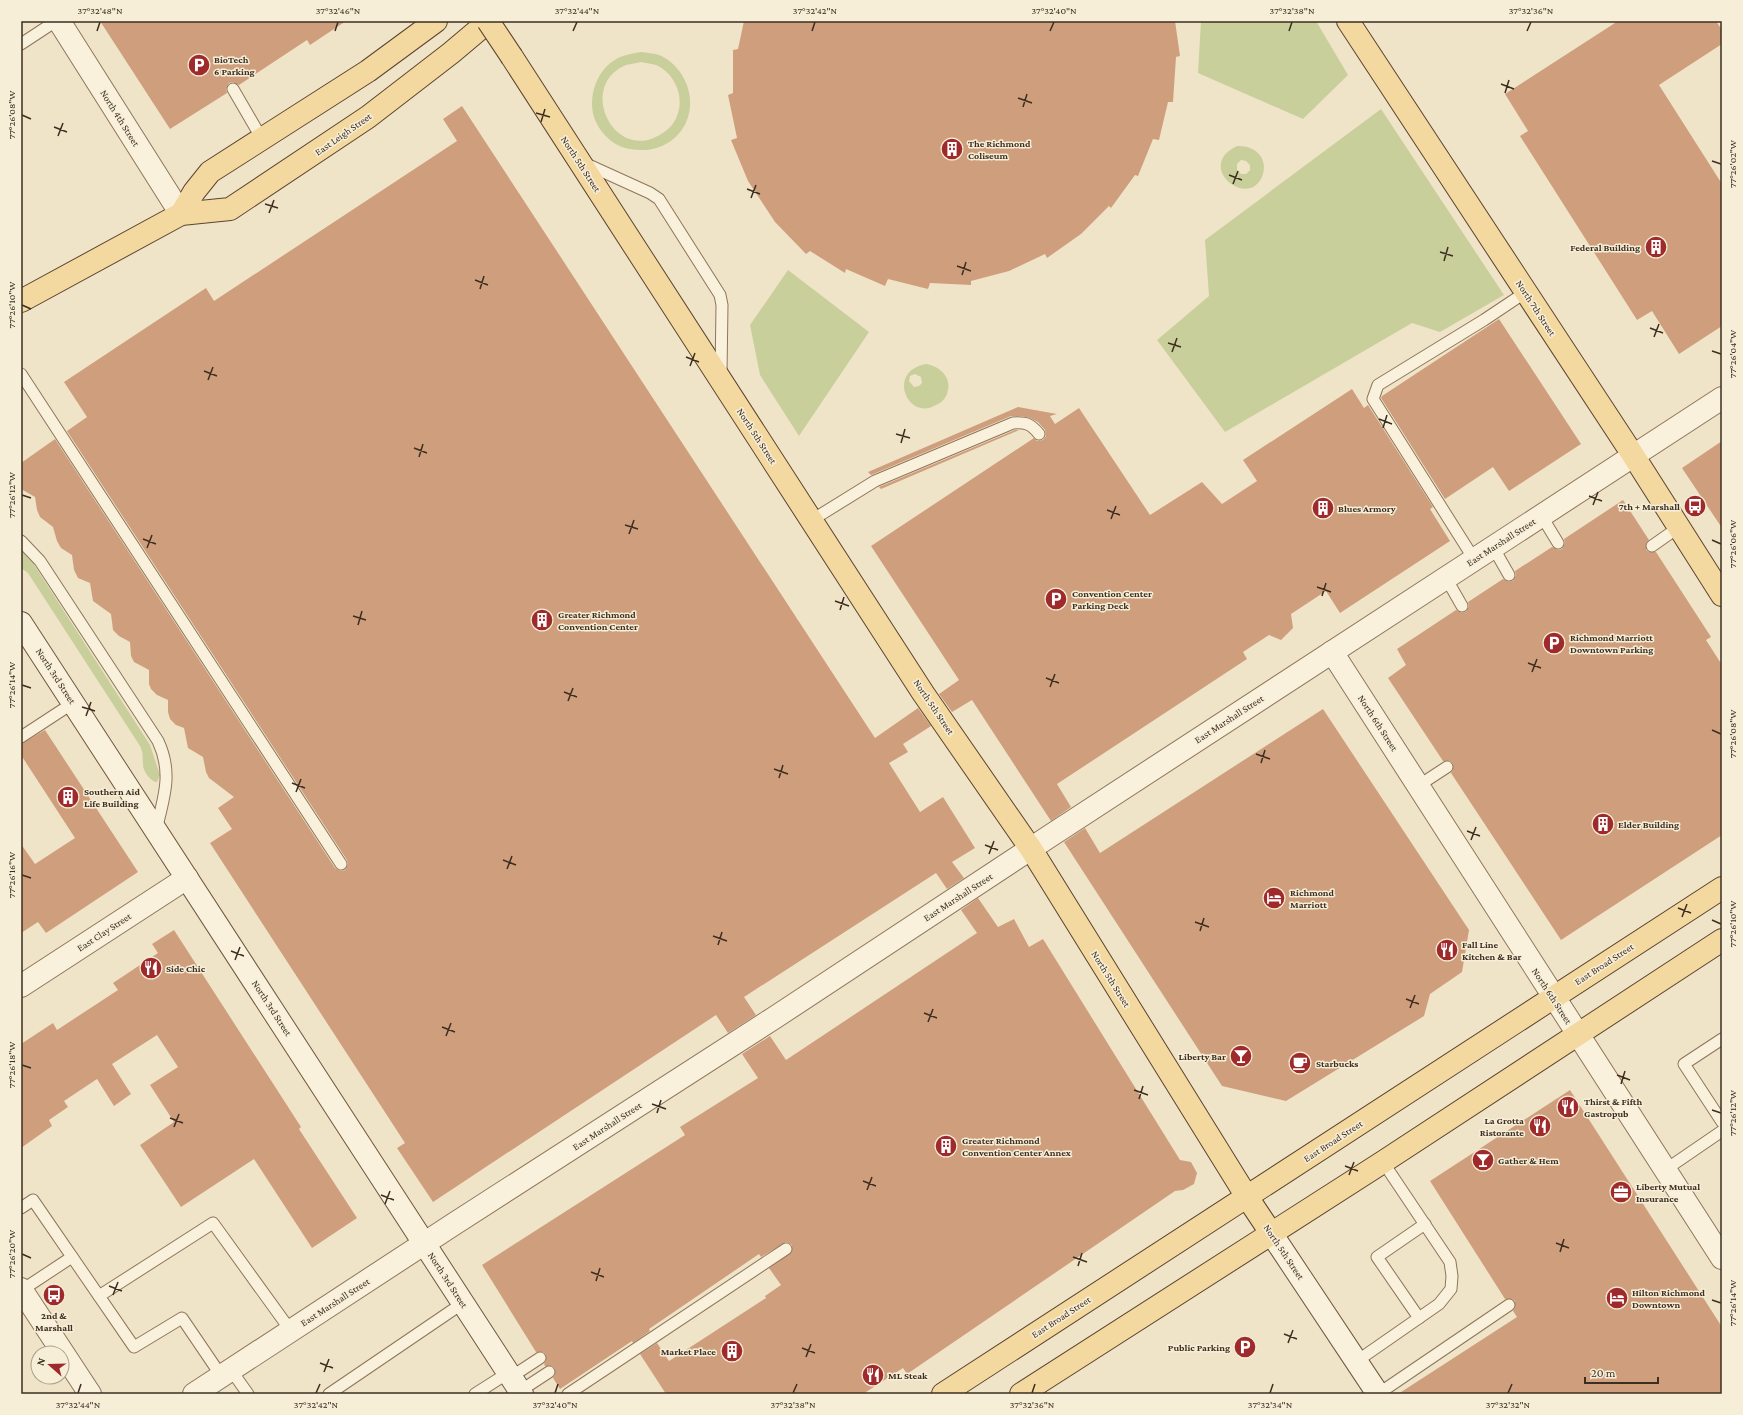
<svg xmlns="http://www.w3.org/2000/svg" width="1743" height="1415" font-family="'Crimson Pro',serif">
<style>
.green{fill:#c9cf9b;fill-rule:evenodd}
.building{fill:#cf9f7d}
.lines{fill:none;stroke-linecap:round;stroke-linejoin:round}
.service-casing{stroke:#8d765c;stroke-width:13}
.tertiary-casing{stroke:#8d765c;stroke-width:24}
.secondary-casing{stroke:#6f573f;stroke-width:24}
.primary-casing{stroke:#5b4430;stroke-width:24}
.service{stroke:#faf1dc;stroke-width:11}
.tertiary{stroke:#faf1dc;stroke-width:22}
.secondary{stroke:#faf1dc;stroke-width:22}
.primary{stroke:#f3d9a0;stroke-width:22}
.primary-bridge-casing{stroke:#5b4430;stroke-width:24;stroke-linecap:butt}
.primary-bridge{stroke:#f3d9a0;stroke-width:22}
.ticks{fill:none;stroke:#3d2e20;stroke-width:1.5}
.labels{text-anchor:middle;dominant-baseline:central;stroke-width:3;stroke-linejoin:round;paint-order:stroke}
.poi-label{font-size:10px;font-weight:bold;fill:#3d2e20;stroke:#f7eed8;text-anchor:start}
.street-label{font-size:10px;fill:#3d2e20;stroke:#f7eed8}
.neatline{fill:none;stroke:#3d2e20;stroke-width:1.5}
.ticks-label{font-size:10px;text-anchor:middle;fill:#3d2e20}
</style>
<rect width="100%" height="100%" fill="#f0e4c8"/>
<!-- green -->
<g class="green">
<polygon points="1201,21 1316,21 1348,75 1303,119 1198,73"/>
<path d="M641,52C647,53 653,53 659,55C667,58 675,65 680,72C707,111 677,158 630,149C615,147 602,135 596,122C585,98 598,64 623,56C629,54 635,53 641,52ZM641,62C646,63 652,64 656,65C675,73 685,98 677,116C674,124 668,130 661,134C615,164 576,86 626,65C631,64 637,63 641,62Z"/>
<polygon points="1381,109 1504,295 1440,332 1412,323 1225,432 1157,340 1209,296 1205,240"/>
<path d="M1237,146C1253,145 1268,156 1263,174C1251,212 1193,167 1237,146ZM1241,160L1246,161L1250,165V170L1246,174H1241L1237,170V164Z"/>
<polygon points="788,270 869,332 799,436 760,375 750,325"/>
<path d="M926,364C940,366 953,378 947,394C945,399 941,403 936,405C908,422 886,371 926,364ZM915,374L921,377L922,383L919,386L914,387L909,381L910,376Z"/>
<path d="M21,550L33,563L150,745L160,775L157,782C151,782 143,771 143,765C142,756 144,755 140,746L28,573L21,568Z"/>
</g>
<!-- building -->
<g class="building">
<polygon points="100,21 346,21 310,45 307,40 239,85 233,82 229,83 226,89 227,93 170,129"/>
<polygon points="744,21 1175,21 1180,56 1176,57 1173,102 1168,102 1159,140 1153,139 1138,176 1135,175 1111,208 1109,206 1081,234 1047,258 1045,254 1009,271 971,281 971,285 930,283 928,289 888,279 885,286 846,269 845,273 810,251 806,254 775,222 748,181 731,140 737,138 728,95 733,93 733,50 738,49"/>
<polygon points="1618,21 1716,21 1722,30 1722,44 1659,85 1722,184 1722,326 1679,354 1652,311 1637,320 1520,136 1528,131 1505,94"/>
<polygon points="462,106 875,738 918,708 931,726 903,744 908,752 889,763 920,812 943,797 975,848 952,862 964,878 947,889 936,873 744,997 756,1015 728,1033 716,1015 433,1202 397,1148 405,1143 210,843 232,829 218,808 234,797 209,778 206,772 203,757 188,748 184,728 176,725 170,719 168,712 168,700 157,695 151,689 149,684 149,670 134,662 131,656 130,642 119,636 113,630 111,614 93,601 90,583 78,578 74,570 72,555 61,548 57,541 53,527 40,517 37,510 35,497 21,489 21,463 55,439 335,868 341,871 345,870 348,864 347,860 67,431 87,417 64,382 206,288 214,301 457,141 443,119"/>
<polygon points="1499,319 1581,444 1509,491 1493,467 1445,499 1381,398 1382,396"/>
<polygon points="1352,389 1364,408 1368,405 1433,507 1430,509 1450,541 1340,613 1326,591 1291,614 1293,628 1281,640 1269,635 1243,652 1247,659 1057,784 1071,807 1051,821 972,700 952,712 939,694 959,680 871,546 1034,438 1037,441 1043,440 1046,436 1045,430 1038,422 1030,418 1022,416 1011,416 871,475 868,472 1018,407 1057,414 1050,416 1055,424 1079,408 1150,515 1202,482 1222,504 1257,481 1243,460"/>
<polygon points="1015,430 1019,430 881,489 879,487"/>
<polygon points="1722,441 1722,528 1682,468"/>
<polygon points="1623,500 1649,540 1646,543 1646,550 1649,552 1656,552 1711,637 1706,640 1722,665 1722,835 1561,940 1451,773 1453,770 1453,764 1450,761 1443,761 1388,678 1406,665 1397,649 1456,610 1462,613 1466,612 1469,606 1468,602 1503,579 1509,582 1513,581 1516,575 1515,571 1552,547 1558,550 1562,549 1565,543 1564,539"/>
<polygon points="1323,709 1469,930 1462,972 1430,994 1424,1016 1286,1101 1222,1086 1064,842 1085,828 1100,853"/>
<polygon points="45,730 138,872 46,933 38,922 21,933 21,844 35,864 75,838 21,755 21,744"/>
<polygon points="978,898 998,927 1014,919 1029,947 1043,939 1180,1160 1191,1162 1197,1173 1194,1184 1183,1190 1175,1191 907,1374 903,1368 863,1394 666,1394 640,1354 657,1343 669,1361 766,1298 765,1296 781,1285 769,1268 792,1252 792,1245 786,1242 761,1257 759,1254 649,1329 650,1331 633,1343 632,1341 560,1389 553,1378 555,1375 555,1369 552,1366 545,1366 544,1364 546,1361 546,1355 543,1352 536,1352 482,1265 685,1135 680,1127 758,1078 742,1054 770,1036 786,1060 977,933 961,910"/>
<polygon points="174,930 301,1127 299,1129 357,1218 312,1248 254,1159 181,1207 140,1145 174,1122 150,1085 178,1067 157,1035 112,1064 131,1094 114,1106 97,1079 64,1101 68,1107 49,1120 52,1126 21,1148 21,1044 53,1023 57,1030 118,990 113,983 158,953 152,944"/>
<polygon points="1570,1090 1722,1327 1722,1394 1398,1394 1517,1317 1513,1311 1515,1308 1515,1301 1512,1299 1505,1299 1430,1181"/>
</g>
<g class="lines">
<!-- service casing -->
<g class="service-casing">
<g id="service">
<polyline points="21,44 56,21"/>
<polyline points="233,89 262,139"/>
<polyline points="584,163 650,193 659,199 720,295 722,305 721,374"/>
<polyline points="21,374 341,864"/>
<polyline points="1541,515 1558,543"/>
<path d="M812,520L875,481L1013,423C1026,422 1031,424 1039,434"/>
<path d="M21,541L40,561L158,741C173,773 164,797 156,830"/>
<polyline points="1652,546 1679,527"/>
<polyline points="1493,547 1509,575"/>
<polyline points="1474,559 1373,399 1378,385 1484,320 1526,292"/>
<polyline points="1446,578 1462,606"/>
<polyline points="21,737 73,703"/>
<polyline points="1418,786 1447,767"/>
<polyline points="1722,1039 1684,1064 1722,1122"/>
<polyline points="1665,1170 1722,1131"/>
<polyline points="21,1208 33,1200 134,1347 182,1318 222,1377"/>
<polyline points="22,1290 72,1257"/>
<polyline points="99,1296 213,1223 291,1331"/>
<polyline points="1419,1318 1377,1257 1425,1224"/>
<polyline points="1357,1361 1439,1304 1451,1289 1452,1276 1450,1262 1383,1162"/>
<polyline points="231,1370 248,1394"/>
<polyline points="511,1377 540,1358"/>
<polyline points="520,1391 549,1372"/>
<polyline points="329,1394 463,1303"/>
<polyline points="475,1394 508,1373"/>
<polyline points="568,1394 786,1249"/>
<polyline points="1378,1394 1509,1305"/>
</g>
</g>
<!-- tertiary casing -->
<g class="tertiary-casing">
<g id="tertiary">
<polyline points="59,21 181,214"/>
<polyline points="1332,652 1722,1258"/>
<polyline points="21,986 187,878"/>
<polyline points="21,1289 90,1394"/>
<polyline points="194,1394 454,1224 774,1018 1050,836 1722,398"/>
</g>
</g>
<!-- secondary casing -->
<g class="secondary-casing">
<g id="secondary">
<polyline points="21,623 522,1394"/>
<polyline points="1271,1233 1378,1394"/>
</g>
</g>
<!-- primary casing -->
<g class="primary-casing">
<g id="primary">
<polyline points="1348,21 1633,455 1722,595"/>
<polyline points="512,57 923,693 1031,849 1247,1197 1271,1233"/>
<polyline points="181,214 194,192 210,172 368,71 436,21"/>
<polyline points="21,301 181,214 230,209 368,117 451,53 489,21"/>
<polyline points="943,1394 1722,888"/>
<polyline points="1021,1394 1383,1162 1722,940"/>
</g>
</g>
<!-- service -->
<use href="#service" class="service"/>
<!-- tertiary -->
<use href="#tertiary" class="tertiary"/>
<!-- secondary -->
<use href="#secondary" class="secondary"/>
<!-- primary -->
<use href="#primary" class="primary"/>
<!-- primary-bridge casing -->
<g class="primary-bridge-casing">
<polyline id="primary-bridge" points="488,21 512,57"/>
</g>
<!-- primary-bridge -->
<use href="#primary-bridge" class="primary-bridge"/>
</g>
<!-- ticks -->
<path class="ticks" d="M97,31L100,22M335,31L338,22M573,31L577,22M812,31L815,22M1050,31L1054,22M1289,31L1292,22M1527,31L1531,22M1501,84L1514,89M1505,93L1509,80M1018,98L1032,103M1023,107L1027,94M536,113L550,117M22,115L31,119M541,122L545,109M54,127L67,132M58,136L63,123M1712,161L1721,164M1229,175L1242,180M1233,184L1238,171M747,189L760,194M751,198L756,185M265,204L278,208M269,213L274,200M1440,252L1453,256M1444,261L1448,247M957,266L971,271M962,275L966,262M475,280L488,285M480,289L484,276M22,305L31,309M1650,328L1663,333M1654,337L1659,324M1168,343L1181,347M1712,351L1721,354M1172,352L1177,338M686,357L699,362M690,366L695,353M204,371L217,376M208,380L213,367M1379,419L1392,424M1383,428L1387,415M896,434L910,438M901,443L905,429M414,448L427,453M419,457L423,444M22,495L31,498M1589,496L1602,501M1593,505L1598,492M1107,510L1120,515M1111,519L1116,506M625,525L638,529M629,534L634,520M143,539L156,544M1712,540L1721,544M147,548L152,535M1317,587L1331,592M1322,596L1326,583M835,601L849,606M840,610L844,597M353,616L366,620M358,625L362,611M1528,663L1541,668M1532,672L1537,659M1046,678L1059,683M22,685L31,688M1050,687L1055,674M564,692L577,697M568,701L573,688M82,707L95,711M86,716L91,702M1712,730L1721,734M1256,754L1270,759M1261,763L1265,750M774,769L788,774M779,778L783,765M292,783L305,788M296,792L301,779M1467,831L1480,836M1471,840L1476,827M985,845L998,850M989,854L994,841M503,860L516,865M507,869L512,856M22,875L31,878M1678,908L1691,913M1682,917L1687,904M1712,920L1721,924M1195,922L1209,927M1200,931L1204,918M713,936L727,941M718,945L722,932M231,951L244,956M235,960L240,947M1406,999L1419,1004M1410,1008L1415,995M924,1013L937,1018M928,1022L933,1009M442,1027L455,1032M446,1036L451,1023M22,1065L31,1068M1617,1075L1630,1080M1621,1084L1625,1071M1134,1090L1148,1095M1139,1099L1143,1086M652,1104L666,1109M1712,1110L1721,1113M657,1113L661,1100M170,1118L183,1123M174,1127L179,1114M1345,1166L1358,1171M1349,1175L1354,1162M863,1181L876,1186M867,1190L872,1177M381,1195L394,1200M385,1204L390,1191M1556,1243L1569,1248M1560,1252L1564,1239M22,1254L31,1258M1073,1257L1087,1262M1078,1266L1082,1253M591,1272L604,1277M596,1281L600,1268M109,1286L122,1291M113,1295L118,1282M1712,1300L1721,1303M1284,1334L1297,1339M1288,1343L1293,1330M802,1348L815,1353M806,1357L811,1344M320,1363L333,1368M324,1372L329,1359M78,1393L81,1384M316,1393L320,1384M555,1393L558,1384M793,1393L797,1384M1032,1393L1035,1384M1270,1393L1273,1384M1508,1393L1512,1384"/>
<!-- icons -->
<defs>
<g id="parking-disc" transform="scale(1.15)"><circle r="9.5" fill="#9e2a2b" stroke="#f7eed8"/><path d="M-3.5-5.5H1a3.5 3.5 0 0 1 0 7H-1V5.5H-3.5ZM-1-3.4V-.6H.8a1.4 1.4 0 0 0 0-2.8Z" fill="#fff"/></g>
<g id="building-disc" transform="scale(1.15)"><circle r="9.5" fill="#9e2a2b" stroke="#f7eed8"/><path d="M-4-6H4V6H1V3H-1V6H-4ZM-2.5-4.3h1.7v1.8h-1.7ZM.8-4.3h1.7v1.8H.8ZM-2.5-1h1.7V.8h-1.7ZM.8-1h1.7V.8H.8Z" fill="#fff"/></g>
<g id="bus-disc" transform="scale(1.15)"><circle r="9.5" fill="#9e2a2b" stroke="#f7eed8"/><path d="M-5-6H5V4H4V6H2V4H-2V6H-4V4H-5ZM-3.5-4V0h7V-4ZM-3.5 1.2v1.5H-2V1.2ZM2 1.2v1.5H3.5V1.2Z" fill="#fff"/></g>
<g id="hotel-disc" transform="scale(1.15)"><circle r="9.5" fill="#9e2a2b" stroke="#f7eed8"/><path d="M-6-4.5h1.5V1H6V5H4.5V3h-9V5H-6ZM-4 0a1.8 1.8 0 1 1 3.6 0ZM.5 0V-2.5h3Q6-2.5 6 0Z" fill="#fff"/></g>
<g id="restaurant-disc" transform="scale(1.15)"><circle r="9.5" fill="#9e2a2b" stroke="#f7eed8"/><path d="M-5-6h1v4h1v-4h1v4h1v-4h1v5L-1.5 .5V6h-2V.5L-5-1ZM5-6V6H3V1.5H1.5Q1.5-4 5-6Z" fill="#fff"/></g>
<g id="bar-disc" transform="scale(1.15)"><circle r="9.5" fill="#9e2a2b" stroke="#f7eed8"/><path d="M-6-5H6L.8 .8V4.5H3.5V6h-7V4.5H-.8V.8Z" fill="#fff"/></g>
<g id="cafe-disc" transform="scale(1.15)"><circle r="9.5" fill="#9e2a2b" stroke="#f7eed8"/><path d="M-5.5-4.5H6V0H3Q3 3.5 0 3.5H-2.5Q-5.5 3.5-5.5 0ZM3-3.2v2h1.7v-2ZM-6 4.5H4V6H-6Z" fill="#fff"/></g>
<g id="office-disc" transform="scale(1.15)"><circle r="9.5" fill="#9e2a2b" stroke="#f7eed8"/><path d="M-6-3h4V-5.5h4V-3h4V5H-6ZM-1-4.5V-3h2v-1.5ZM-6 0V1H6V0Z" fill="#fff"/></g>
</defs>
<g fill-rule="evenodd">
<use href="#parking-disc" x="199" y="65"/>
<use href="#building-disc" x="952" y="149"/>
<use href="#building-disc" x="1656" y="247"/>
<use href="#bus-disc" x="1695" y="506"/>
<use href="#building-disc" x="1323" y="508"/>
<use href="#parking-disc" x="1056" y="599"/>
<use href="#building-disc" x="542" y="620"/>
<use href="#parking-disc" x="1554" y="643"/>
<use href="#building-disc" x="68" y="797"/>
<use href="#building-disc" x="1603" y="824"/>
<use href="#hotel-disc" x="1274" y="898"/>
<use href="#restaurant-disc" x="1447" y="950"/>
<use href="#restaurant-disc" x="151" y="968"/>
<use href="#bar-disc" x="1241" y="1056"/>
<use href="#cafe-disc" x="1300" y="1063"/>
<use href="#restaurant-disc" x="1568" y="1107"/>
<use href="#restaurant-disc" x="1540" y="1126"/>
<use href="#building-disc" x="946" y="1146"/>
<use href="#bar-disc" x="1483" y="1160"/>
<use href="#office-disc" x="1621" y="1192"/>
<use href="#bus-disc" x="54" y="1295"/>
<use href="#hotel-disc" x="1617" y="1298"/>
<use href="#parking-disc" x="1245" y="1347"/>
<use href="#building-disc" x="732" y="1351"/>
<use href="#restaurant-disc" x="873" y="1375"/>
</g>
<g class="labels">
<!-- poi labels -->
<g class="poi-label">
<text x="214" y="59">BioTech<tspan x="214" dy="12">6 Parking</tspan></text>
<text x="968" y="143">The Richmond<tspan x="968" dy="12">Coliseum</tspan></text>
<text x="1640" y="247" text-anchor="end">Federal Building</text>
<text x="1680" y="506" text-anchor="end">7th + Marshall</text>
<text x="1338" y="508">Blues Armory</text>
<text x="1072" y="593">Convention Center<tspan x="1072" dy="12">Parking Deck</tspan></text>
<text x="558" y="614">Greater Richmond<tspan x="558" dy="12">Convention Center</tspan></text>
<text x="1570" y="637">Richmond Marriott<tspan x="1570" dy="12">Downtown Parking</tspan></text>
<text x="84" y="791">Southern Aid<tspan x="84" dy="12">Life Building</tspan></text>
<text x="1618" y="824">Elder Building</text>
<text x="1290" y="892">Richmond<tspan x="1290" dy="12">Marriott</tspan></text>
<text x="1462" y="944">Fall Line<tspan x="1462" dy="12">Kitchen &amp; Bar</tspan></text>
<text x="166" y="968">Side Chic</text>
<text x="1226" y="1056" text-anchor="end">Liberty Bar</text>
<text x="1316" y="1063">Starbucks</text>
<text x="1584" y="1101">Thirst &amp; Fifth<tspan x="1584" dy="12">Gastropub</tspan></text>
<text x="1524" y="1120" text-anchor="end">La Grotta<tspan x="1524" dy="12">Ristorante</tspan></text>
<text x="962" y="1140">Greater Richmond<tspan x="962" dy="12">Convention Center Annex</tspan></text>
<text x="1498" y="1160">Gather &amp; Hem</text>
<text x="1636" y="1186">Liberty Mutual<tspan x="1636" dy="12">Insurance</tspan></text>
<text x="1632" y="1292">Hilton Richmond<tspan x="1632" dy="12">Downtown</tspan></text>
<text x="54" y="1315" text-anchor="middle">2nd &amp;<tspan x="54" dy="12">Marshall</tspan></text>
<text x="1230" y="1347" text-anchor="end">Public Parking</text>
<text x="716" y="1351" text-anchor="end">Market Place</text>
<text x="888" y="1375">ML Steak</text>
</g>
<!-- street labels -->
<g class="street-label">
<text transform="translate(120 118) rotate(58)">North 4th Street</text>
<text transform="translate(343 134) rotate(-35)">East Leigh Street</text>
<text transform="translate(581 164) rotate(57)">North 5th Street</text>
<text transform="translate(1536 308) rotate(57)">North 7th Street</text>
<text transform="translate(757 436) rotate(57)">North 5th Street</text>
<text transform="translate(1501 542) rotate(-33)">East Marshall Street</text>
<text transform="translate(56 676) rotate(57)">North 3rd Street</text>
<text transform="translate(934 707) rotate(56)">North 5th Street</text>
<text transform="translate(1229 719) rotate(-33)">East Marshall Street</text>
<text transform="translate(1378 723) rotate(57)">North 6th Street</text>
<text transform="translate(958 897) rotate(-33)">East Marshall Street</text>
<text transform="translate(104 932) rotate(-33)">East Clay Street</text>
<text transform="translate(1604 964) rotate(-33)">East Broad Street</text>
<text transform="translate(1111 979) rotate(58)">North 5th Street</text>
<text transform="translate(1552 996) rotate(57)">North 6th Street</text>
<text transform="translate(272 1008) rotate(57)">North 3rd Street</text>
<text transform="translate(607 1126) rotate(-33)">East Marshall Street</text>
<text transform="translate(1333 1141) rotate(-33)">East Broad Street</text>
<text transform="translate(1284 1252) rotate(56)">North 5th Street</text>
<text transform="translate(448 1280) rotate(57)">North 3rd Street</text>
<text transform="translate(335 1302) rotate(-33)">East Marshall Street</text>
<text transform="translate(1061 1317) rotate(-33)">East Broad Street</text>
</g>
</g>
<!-- border -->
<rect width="1743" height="1415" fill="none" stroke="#f7eed8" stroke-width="44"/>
<!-- north arrow -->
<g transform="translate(50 1365) rotate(290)"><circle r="19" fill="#f7eed8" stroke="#ada18e"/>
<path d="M0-3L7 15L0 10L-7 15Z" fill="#9e2a2b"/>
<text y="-6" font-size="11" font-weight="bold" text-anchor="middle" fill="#3d2e20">N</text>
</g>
<!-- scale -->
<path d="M1585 1377v6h73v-6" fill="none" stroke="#3d2e20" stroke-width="2"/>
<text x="1591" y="1377" font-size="12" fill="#3d2e20" stroke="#f7eed8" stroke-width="3" paint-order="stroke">20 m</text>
<rect x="22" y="22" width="1699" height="1371" class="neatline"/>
<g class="ticks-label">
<text x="100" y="14">37°32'48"N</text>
<text x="338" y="14">37°32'46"N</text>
<text x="577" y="14">37°32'44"N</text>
<text x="815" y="14">37°32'42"N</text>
<text x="1054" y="14">37°32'40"N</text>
<text x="1292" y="14">37°32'38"N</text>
<text x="1531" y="14">37°32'36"N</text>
<text transform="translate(11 115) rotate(-90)" y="4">77°26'08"W</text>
<text transform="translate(1732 164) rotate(-90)" y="4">77°26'02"W</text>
<text transform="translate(11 305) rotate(-90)" y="4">77°26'10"W</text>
<text transform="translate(1732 354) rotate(-90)" y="4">77°26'04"W</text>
<text transform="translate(11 495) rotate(-90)" y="4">77°26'12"W</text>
<text transform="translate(1732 544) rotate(-90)" y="4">77°26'06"W</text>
<text transform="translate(11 685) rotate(-90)" y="4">77°26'14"W</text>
<text transform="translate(1732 734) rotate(-90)" y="4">77°26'08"W</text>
<text transform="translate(11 875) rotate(-90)" y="4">77°26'16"W</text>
<text transform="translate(1732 924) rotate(-90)" y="4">77°26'10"W</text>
<text transform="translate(11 1065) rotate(-90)" y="4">77°26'18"W</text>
<text transform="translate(1732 1113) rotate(-90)" y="4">77°26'12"W</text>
<text transform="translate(11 1254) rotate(-90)" y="4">77°26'20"W</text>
<text transform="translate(1732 1303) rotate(-90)" y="4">77°26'14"W</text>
<text x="78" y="1408">37°32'44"N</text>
<text x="316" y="1408">37°32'42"N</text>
<text x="555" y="1408">37°32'40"N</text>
<text x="793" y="1408">37°32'38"N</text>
<text x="1032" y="1408">37°32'36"N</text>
<text x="1270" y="1408">37°32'34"N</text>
<text x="1508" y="1408">37°32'32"N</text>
</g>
</svg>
